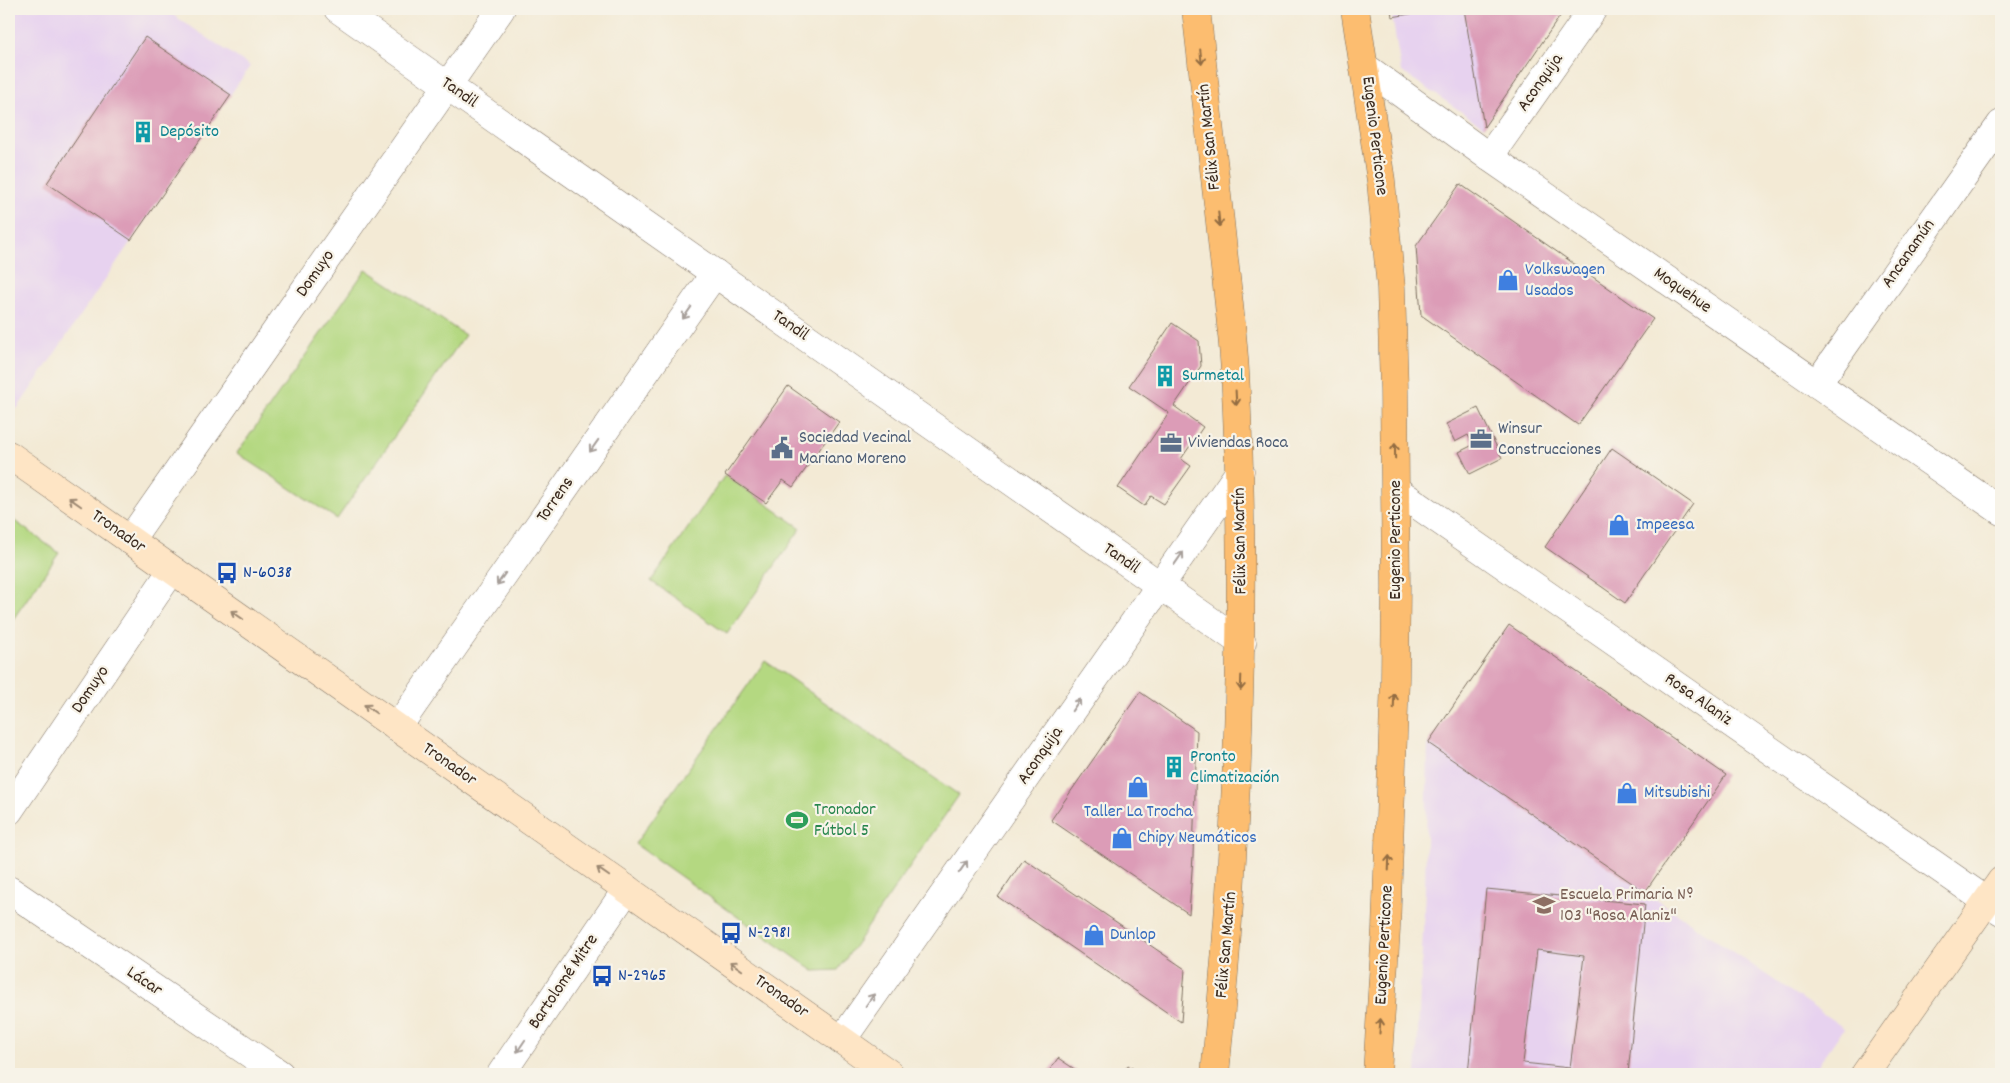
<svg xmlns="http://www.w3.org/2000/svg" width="2010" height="1083" font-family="Dekko,sans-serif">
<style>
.built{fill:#e7d2ef}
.green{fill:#b4d881;stroke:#788150}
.building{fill:#dc9cb7;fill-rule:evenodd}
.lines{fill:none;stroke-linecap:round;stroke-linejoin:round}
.street-casing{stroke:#7b6d5e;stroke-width:29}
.secondary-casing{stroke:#7b6d5e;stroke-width:29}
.highway-casing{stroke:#7b6d5e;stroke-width:29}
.street{stroke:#fff;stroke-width:28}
.secondary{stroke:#fee5c5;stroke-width:28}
.highway{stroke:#fcbd6f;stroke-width:28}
.oneway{stroke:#926c42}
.oneway2{stroke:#a79f9a}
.oneway3{stroke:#9c8872}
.labels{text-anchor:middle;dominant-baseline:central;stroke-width:4.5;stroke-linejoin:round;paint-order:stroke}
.street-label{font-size:18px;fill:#3b2a1e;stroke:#f7f3e8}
.culture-label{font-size:18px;fill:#0d838f;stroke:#f7f3e8;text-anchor:start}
.shop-label{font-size:18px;fill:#366cbe;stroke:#f7f3e8;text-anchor:start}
.service-label{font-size:18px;fill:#4e5e75;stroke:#f7f3e8;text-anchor:start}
.transit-label{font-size:18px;fill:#164399;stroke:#f7f3e8;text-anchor:start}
.leisure-label{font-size:18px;fill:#27864d;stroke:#f7f3e8;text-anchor:start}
.education-label{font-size:18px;fill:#785e54;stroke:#f7f3e8;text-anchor:start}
</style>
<rect width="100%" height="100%" fill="#f7f3e8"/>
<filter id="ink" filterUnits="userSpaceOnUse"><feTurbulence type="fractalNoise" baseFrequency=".02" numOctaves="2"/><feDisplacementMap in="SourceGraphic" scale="10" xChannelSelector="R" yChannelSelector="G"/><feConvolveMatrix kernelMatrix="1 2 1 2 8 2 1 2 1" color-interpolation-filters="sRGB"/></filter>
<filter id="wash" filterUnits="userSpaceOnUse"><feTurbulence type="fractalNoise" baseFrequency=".0096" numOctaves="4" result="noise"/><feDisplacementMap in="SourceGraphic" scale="20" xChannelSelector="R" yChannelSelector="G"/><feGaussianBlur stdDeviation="1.12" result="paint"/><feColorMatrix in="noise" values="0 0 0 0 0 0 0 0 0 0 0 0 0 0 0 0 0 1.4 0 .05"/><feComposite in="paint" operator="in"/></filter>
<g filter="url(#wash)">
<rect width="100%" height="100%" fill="#f3ead5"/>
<!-- built -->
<g class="built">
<polygon points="12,9 164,9 250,66 17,409 9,403 9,14"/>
<polygon points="1391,9 1565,9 1484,127 1401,71"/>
<polygon points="1428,743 1844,1028 1812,1074 1416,1074 1425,890"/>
</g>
<!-- green -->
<g class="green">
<polygon points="366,269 465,335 337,519 237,453"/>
<polygon points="725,475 801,528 727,634 651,581"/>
<polygon points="9,517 59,553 9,625"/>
<polygon points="765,661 959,795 838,970 814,971 635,844"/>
</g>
<g id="blocks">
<!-- building -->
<g class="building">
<polygon points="1391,9 1433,9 1433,10 1392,17"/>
<polygon points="1464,9 1565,9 1484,127"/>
<polygon points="145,37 231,95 131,240 47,183"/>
<polygon points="1460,184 1653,319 1578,425 1421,315 1416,246"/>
<polygon points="1172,323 1199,341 1201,366 1174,406 1203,427 1181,459 1191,466 1164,504 1151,496 1144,506 1118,488 1169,413 1129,386"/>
<polygon points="788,386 839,422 793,487 783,480 766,503 725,475"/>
<polygon points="1478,408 1502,458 1470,474 1459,452 1473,445 1468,435 1455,442 1446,424"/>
<polygon points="1612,448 1693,504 1625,603 1545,547"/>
<polygon points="1509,625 1726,775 1645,892 1428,743"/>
<polygon points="1140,692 1197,731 1193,856 1189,914 1051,820"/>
<polygon points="1024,859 1185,969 1181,1022 998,897"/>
<path d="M1486,889L1645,904L1628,1074L1576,1071V1074H1468ZM1537,950L1584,956L1570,1068L1523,1063Z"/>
<polygon points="1058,1058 1082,1074 1047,1074"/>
<polygon points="1128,1065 1141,1074 1122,1074"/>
</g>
</g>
</g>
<g filter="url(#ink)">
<use href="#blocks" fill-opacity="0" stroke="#7b6d5e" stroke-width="1"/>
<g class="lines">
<!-- street casing -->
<g class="street-casing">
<g id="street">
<polyline points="338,9 1242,643"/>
<polyline points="1365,67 1489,157 2001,511"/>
<polyline points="1489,157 1593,9"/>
<polyline points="1817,384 2001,124"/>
<polyline points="1396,490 2001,911"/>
<polyline points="130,540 501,9"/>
<polyline points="397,728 715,273"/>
<polyline points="9,811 172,570"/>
<polyline points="9,890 280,1074"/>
<polyline points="842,1040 1240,471"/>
<polyline points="501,1074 627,889"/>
</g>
</g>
<!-- secondary casing -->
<g class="secondary-casing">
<g id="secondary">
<polyline points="9,455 890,1074"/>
<polyline points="1865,1074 2001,881"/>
</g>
</g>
<!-- highway casing -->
<g class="highway-casing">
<g id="highway">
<path d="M1196,9C1204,80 1212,151 1220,222C1225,272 1232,322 1235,372C1248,607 1238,840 1215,1074"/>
<polyline points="1355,9 1381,181 1391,288 1394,389 1396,587 1395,679 1386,929 1377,1074"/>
</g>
</g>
<!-- street -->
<use href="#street" class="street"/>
<!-- secondary -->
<use href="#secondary" class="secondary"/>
<!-- highway -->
<use href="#highway" class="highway"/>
</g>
<!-- one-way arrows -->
<defs><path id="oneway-shaft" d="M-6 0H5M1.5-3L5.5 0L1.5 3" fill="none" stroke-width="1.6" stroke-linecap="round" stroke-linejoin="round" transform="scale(1.25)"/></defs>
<g class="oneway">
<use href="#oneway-shaft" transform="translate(1201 57) rotate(84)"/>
<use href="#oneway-shaft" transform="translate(1219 219) rotate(84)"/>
<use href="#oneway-shaft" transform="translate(1236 398) rotate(87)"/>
<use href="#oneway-shaft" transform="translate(1395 451) rotate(-91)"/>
<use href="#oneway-shaft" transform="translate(1241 683) rotate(92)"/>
<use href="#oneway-shaft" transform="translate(1394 701) rotate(-88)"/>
<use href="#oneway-shaft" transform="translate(1389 863) rotate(-88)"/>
<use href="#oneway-shaft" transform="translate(1380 1026) rotate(-86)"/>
</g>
<g class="oneway2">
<use href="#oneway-shaft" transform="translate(687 313) rotate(125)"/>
<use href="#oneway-shaft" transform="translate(594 446) rotate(125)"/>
<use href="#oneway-shaft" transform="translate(1179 558) rotate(-55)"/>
<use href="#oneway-shaft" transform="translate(501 579) rotate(125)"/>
<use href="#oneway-shaft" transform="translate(1076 705) rotate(-55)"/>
<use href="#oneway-shaft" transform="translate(963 867) rotate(-55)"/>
<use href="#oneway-shaft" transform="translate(870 1000) rotate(-55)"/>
<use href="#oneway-shaft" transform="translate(521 1046) rotate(124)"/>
</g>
<g class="oneway3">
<use href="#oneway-shaft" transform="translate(75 502) rotate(-145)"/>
<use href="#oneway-shaft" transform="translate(237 615) rotate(-145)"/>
<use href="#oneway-shaft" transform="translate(370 709) rotate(-145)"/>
<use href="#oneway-shaft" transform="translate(603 872) rotate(-145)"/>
<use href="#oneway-shaft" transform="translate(736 966) rotate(-145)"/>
</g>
</g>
<!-- icons -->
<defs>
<g id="building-bare" transform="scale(1.725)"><path d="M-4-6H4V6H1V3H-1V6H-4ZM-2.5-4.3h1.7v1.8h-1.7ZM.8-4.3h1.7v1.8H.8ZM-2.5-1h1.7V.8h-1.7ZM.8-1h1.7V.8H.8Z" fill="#0f9aa8" stroke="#f7f3e8" stroke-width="2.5" paint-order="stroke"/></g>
<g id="shop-bare" transform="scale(1.725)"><path d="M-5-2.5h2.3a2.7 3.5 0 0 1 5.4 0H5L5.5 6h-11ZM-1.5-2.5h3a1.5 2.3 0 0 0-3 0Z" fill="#3f7fe0" stroke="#f7f3e8" stroke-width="2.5" paint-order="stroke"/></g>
<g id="office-bare" transform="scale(1.725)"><path d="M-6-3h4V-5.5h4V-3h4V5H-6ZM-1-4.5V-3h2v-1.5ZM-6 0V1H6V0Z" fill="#5c6f8a" stroke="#f7f3e8" stroke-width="2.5" paint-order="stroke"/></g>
<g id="civic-bare" transform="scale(1.725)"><path d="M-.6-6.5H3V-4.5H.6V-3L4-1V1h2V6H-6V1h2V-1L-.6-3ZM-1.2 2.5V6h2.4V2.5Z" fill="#5c6f8a" stroke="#f7f3e8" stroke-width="2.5" paint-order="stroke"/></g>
<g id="bus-bare" transform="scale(1.725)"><path d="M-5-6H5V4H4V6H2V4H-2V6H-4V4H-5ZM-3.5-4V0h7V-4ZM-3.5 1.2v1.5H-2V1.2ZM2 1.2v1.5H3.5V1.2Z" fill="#1a4fb4" stroke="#f7f3e8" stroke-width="2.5" paint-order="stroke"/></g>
<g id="stadium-bare" transform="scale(1.725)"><path d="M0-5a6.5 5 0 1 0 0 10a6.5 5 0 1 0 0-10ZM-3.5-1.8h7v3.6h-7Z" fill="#2e9e5b" stroke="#f7f3e8" stroke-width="2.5" paint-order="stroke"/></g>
<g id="school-bare" transform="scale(1.725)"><path d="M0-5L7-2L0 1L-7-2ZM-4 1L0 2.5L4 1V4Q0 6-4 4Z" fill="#8d6e63" stroke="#f7f3e8" stroke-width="2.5" paint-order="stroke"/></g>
</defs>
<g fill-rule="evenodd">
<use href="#building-bare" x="143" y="132"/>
<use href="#shop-bare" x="1508" y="280"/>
<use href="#building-bare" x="1165" y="376"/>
<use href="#office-bare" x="1481" y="439"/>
<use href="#office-bare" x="1171" y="443"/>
<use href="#civic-bare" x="782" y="448"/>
<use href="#shop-bare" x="1619" y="525"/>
<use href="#bus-bare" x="227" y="573"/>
<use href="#building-bare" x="1174" y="767"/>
<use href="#shop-bare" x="1138" y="787"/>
<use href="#shop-bare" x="1627" y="793"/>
<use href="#stadium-bare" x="797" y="820"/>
<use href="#shop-bare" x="1122" y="838"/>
<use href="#school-bare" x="1544" y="905"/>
<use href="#bus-bare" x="731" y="933"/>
<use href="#shop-bare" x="1094" y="935"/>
<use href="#bus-bare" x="602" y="976"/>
</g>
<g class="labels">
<!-- street labels -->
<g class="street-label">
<text transform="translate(1541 83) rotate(-55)">Aconquija</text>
<text transform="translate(459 93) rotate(35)">Tandil</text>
<text transform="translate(1374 136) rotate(83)">Eugenio Perticone</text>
<text transform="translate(1210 137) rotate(-96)">Félix San Martín</text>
<text transform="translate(1909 254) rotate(-55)">Ancanamún</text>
<text transform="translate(316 274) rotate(-55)">Domuyo</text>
<text transform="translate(1682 291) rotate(35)">Moquehue</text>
<text transform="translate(790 326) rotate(35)">Tandil</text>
<text transform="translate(556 500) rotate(-55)">Torrens</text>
<text transform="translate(118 532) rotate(35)">Tronador</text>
<text transform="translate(1396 540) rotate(-90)">Eugenio Perticone</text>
<text transform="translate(1241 541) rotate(-91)">Félix San Martín</text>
<text transform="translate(1121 559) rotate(35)">Tandil</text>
<text transform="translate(91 690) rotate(-56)">Domuyo</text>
<text transform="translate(1698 700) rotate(35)">Rosa Alaniz</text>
<text transform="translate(1041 756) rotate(-55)">Aconquija</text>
<text transform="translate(449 765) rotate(35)">Tronador</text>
<text transform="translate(1227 945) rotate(-85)">Félix San Martín</text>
<text transform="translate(1385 945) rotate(-87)">Eugenio Perticone</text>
<text transform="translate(144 982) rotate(34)">Lácar</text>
<text transform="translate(564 982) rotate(-56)">Bartolomé Mitre</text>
<text transform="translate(781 997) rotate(35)">Tronador</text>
</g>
<!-- culture labels -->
<g class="culture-label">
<text x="160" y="132">Depósito</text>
<text x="1182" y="376">Surmetal</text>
<text x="1190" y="757">Pronto<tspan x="1190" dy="21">Climatización</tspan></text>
</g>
<!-- shop labels -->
<g class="shop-label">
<text x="1525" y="270">Volkswagen<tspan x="1525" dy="21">Usados</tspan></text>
<text x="1636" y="525">Impeesa</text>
<text x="1644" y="793">Mitsubishi</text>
<text x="1138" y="812" text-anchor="middle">Taller La Trocha</text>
<text x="1138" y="838">Chipy Neumáticos</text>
<text x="1110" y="935">Dunlop</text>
</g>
<!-- service labels -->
<g class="service-label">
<text x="1498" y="429">Winsur<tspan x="1498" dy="21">Construcciones</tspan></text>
<text x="799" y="438">Sociedad Vecinal<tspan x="799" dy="21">Mariano Moreno</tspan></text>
<text x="1188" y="443">Viviendas Roca</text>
</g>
<!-- transit labels -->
<g class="transit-label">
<text x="243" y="573">N-6038</text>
<text x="748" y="933">N-2981</text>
<text x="618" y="976">N-2965</text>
</g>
<!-- leisure labels -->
<g class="leisure-label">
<text x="814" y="810">Tronador<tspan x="814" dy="21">Fútbol 5</tspan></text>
</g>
<!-- education labels -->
<g class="education-label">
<text x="1560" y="895">Escuela Primaria Nº<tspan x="1560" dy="21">103 "Rosa Alaniz"</tspan></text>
</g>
</g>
<!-- margin -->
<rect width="2010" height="1083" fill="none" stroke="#f7f3e8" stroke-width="30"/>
</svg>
